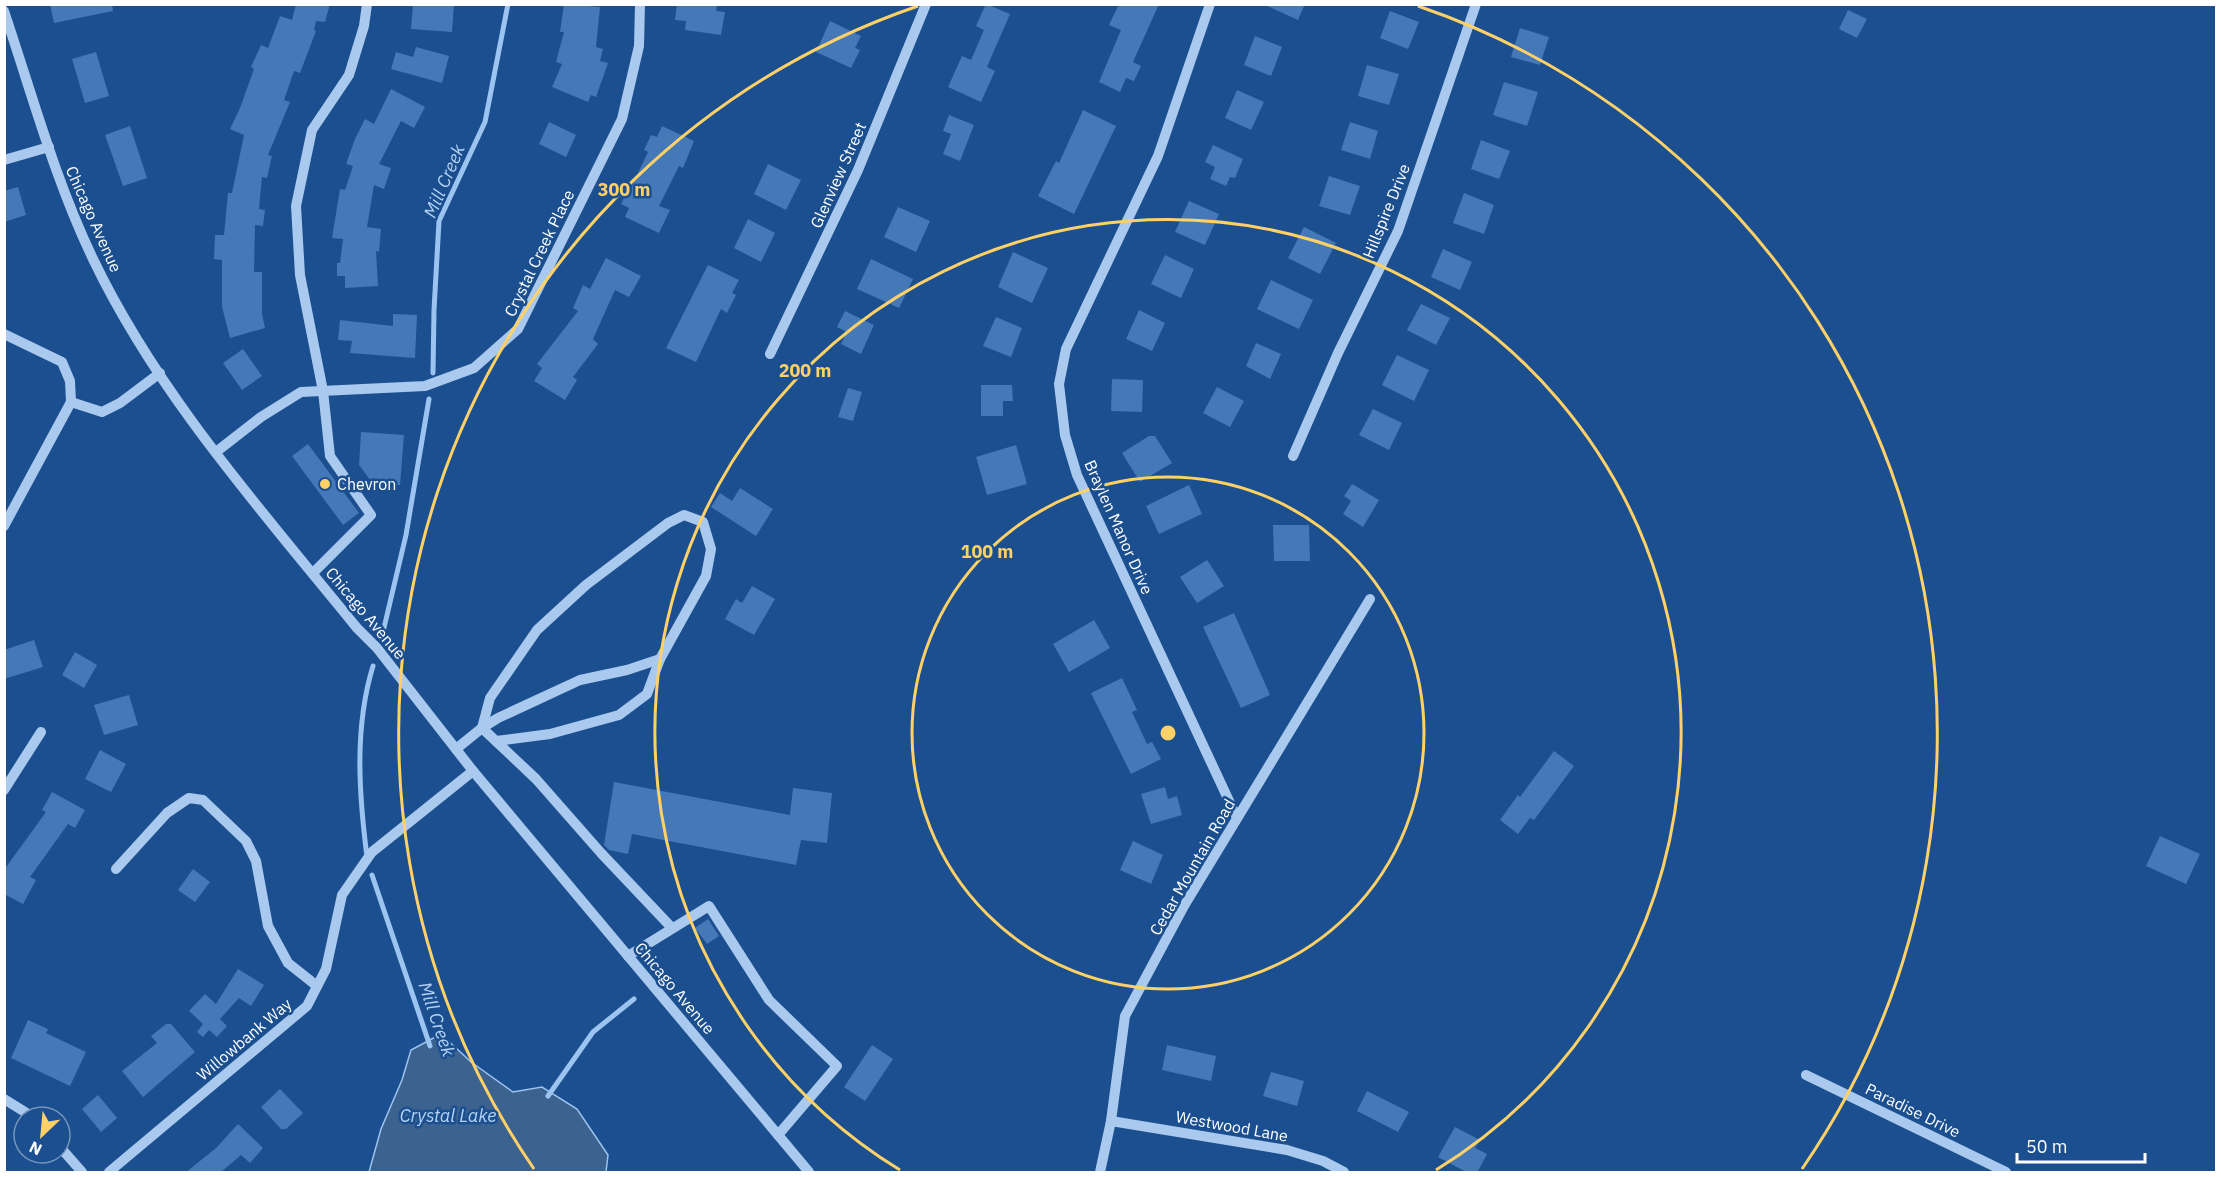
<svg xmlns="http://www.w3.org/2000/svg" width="2221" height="1177" font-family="'IBM Plex Sans',sans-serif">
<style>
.water{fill:#3c6290;stroke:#9cc4f0;stroke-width:1.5}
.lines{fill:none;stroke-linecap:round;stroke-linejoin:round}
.stream{stroke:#9cc4f0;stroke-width:5}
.building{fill:#4478b7}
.minor{stroke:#a9c9ee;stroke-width:10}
.ring{fill:none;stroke:#ffd166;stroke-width:3}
.poi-dot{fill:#ffd166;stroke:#1b4f8f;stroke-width:2}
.labels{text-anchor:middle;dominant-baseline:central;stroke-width:5;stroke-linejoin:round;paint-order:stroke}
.street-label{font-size:16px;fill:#fff;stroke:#1b4f8f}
.poi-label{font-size:16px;fill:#fff;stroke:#1b4f8f;text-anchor:start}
.water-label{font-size:18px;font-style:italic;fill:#b5d3f5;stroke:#1b4f8f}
.centre{fill:#ffd166;stroke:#1b4f8f;stroke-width:3}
.ring-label{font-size:18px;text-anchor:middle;font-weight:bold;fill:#ffd166;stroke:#1b4f8f;stroke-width:5;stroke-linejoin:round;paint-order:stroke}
</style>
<rect width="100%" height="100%" fill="#1b4f8f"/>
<!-- water -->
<polygon class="water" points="441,1034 471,1062 513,1092 542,1087 577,1109 608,1155 606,1172 369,1172 381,1129 402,1080 411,1050"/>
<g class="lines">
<!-- stream -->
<g class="stream">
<polyline points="433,373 434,310 439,221 485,122 508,4"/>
<polyline points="383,632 406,535 429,399"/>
<path d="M367,857C359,794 354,728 373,666"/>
<polyline points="372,875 430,1046"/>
<polyline points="548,1096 593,1032 634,999"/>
</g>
</g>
<!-- building -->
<g class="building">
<polygon points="50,4 112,4 113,11 54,23"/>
<polygon points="296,4 330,4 325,22 316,21 314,30 316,31 300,73 294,71 284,100 290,102 268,155 272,156 267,178 262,177 259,209 265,210 263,226 255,225 254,272 262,272 262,314 265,328 230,338 222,307 222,260 214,259 215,235 224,235 228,193 232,193 244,135 230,129 240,108 254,69 251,67 261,45 268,48 280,16 292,20"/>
<polygon points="413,4 454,4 452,32 411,29"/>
<polygon points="564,4 600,7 596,47 603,49 600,61 608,63 596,97 591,95 588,102 552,87 562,64 556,62 564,32 560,32"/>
<polygon points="677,4 717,4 716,11 725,12 721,35 685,30 686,21 675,20"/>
<polygon points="986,4 1010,14 987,67 995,71 981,102 948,87 962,56 971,60 984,30 976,26"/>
<polygon points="1119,4 1159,4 1133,62 1141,66 1134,81 1126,78 1120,92 1099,82 1121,30 1109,25"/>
<polygon points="1263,4 1305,4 1298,20"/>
<polygon points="1848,10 1867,19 1857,38 1839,29"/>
<polygon points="1390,11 1419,22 1408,49 1380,38"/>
<polygon points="830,21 861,36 855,48 860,50 851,68 816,52"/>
<polygon points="1520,28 1549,37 1540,65 1511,57"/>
<polygon points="1255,36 1282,47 1271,76 1244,65"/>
<polygon points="416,47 449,56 442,83 391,69 396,52 413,57"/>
<polygon points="96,52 109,96 85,103 72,59"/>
<polygon points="1367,65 1399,74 1389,105 1358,96"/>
<polygon points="1504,82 1538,92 1527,126 1493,115"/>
<polygon points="391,89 425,107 414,128 401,121 379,164 391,168 384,189 374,185 367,227 381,229 379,252 376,251 378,286 345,288 345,276 337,276 337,263 340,263 343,239 332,238 340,189 345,190 353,166 346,164 355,139 365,119 374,124"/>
<polygon points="1237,90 1264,102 1251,130 1225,118"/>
<polygon points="1083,110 1116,126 1074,214 1038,196 1056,161 1059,163"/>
<polygon points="949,115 974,125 960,161 943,154 951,134 943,131"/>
<polygon points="549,122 576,135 566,157 539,144"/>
<polygon points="1350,122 1378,131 1370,159 1341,150"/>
<polygon points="130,126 147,178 123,186 105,135"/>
<polygon points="662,126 694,141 683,168 679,166 659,206 670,210 659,233 625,217 629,208 621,204 627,191 629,192 648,152 644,150 651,135 657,137"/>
<polygon points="1481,140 1510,151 1499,179 1471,169"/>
<polygon points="1213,145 1243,159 1235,178 1230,177 1226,186 1210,179 1215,167 1205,162"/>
<polygon points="768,164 801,180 786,210 754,194"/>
<polygon points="1329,176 1360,186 1350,215 1319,206"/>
<polygon points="18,187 26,215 4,222 4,191"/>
<polygon points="1464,193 1494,205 1484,234 1453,223"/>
<polygon points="1189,201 1219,214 1205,245 1175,232"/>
<polygon points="898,207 930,221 916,252 884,237"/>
<polygon points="748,219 775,233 761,262 734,248"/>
<polygon points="1304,227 1336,243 1320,274 1288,258"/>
<polygon points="1443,249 1472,262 1460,290 1431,277"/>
<polygon points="1013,252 1048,268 1032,303 998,287"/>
<polygon points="1165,255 1194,269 1181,298 1151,284"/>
<polygon points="606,258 641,276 629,297 615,290 593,339 598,344 573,377 577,380 565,400 534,381 542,368 537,364 578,311 573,308 583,285 590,289"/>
<polygon points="871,259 913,279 899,308 857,289"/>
<polygon points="708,265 739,280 732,293 736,295 727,313 721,309 696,362 666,348"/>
<polygon points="1271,280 1313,300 1299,329 1257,309"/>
<polygon points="1421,304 1450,318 1436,345 1407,330"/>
<polygon points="1139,310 1165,323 1152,351 1126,339"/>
<polygon points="845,311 874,325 861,354 841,344 847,332 837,327"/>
<polygon points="393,314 417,315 415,358 350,353 352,341 338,340 340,320 393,326"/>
<polygon points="996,317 1022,328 1011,357 983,346"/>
<polygon points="1256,343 1281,354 1270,379 1246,366"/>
<polygon points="243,349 262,376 242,390 223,363"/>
<polygon points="1397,355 1429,370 1414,401 1382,385"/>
<polygon points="1112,379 1143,380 1142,412 1111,411"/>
<polygon points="981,385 1012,385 1013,401 1003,401 1003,416 981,416"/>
<polygon points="1217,387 1244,401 1230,427 1203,413"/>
<polygon points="848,388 862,392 853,421 838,417"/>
<polygon points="1373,409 1402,423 1389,450 1359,435"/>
<polygon points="361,432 404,435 400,485 374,485 359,465"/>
<polygon points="1149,436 1155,436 1172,463 1140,482 1122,453"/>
<polygon points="308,444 359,513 343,525 292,456"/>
<polygon points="1016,445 1027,484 987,495 976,457"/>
<polygon points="1352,484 1379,500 1363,527 1343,514 1351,501 1344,496"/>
<polygon points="1189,485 1202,514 1159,534 1146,506"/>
<polygon points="740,488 773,509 756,536 711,507 720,493 732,501"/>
<polygon points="1273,525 1309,525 1310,561 1274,561"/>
<polygon points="1207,560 1224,586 1197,603 1180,577"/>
<polygon points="752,586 775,599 754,635 725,619 736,599 742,603"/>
<polygon points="1234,613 1270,695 1241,708 1203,627"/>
<polygon points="1094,620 1110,648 1069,672 1053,644"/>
<polygon points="34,640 43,667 4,679 4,650"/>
<polygon points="75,652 97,665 84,688 62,675"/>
<polygon points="1122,678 1137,710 1132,712 1147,744 1152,742 1161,759 1131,774 1091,693"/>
<polygon points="129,695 138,725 104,735 94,705"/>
<polygon points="100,750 126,764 111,792 85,779"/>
<polygon points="1554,751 1574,766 1534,820 1530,818 1518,834 1500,820 1518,795 1520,797"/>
<polygon points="614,782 790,815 793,788 832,793 827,843 801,840 796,865 632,834 628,854 609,850 604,845"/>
<polygon points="1165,787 1168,799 1177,796 1182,815 1151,824 1141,794"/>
<polygon points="52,792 85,810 75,828 68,824 30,877 36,880 23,904 4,894 4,870 46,812 42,810"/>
<polygon points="2160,836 2200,854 2186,884 2146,866"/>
<polygon points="1133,841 1163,855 1151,884 1120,870"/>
<polygon points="193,869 210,882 195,902 178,890"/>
<polygon points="708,919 719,936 707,944 695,928"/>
<polygon points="238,969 264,985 251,1006 239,998 220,1019 227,1026 217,1037 209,1030 203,1037 197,1032 203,1024 189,1011 205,994 216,1004"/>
<polygon points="28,1020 48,1029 46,1033 86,1052 70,1086 11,1058"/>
<polygon points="166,1024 171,1024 195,1052 143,1097 122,1071 157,1043 151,1036"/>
<polygon points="872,1045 893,1059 865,1101 844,1087"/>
<polygon points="1167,1045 1216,1056 1211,1081 1162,1070"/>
<polygon points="1271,1072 1304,1081 1297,1106 1263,1096"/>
<polygon points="280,1089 303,1113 286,1129 281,1129 261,1107"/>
<polygon points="1367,1091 1409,1112 1398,1132 1357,1111"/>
<polygon points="98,1095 117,1118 101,1132 82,1109"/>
<polygon points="238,1124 263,1148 250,1163 241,1155 220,1173 185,1173 216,1148"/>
<polygon points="1455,1127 1480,1140 1475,1148 1487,1154 1477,1173 1468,1173 1438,1157"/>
</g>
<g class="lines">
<!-- minor -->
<g class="minor">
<polyline points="1210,4 1158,156 1066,349 1059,384 1065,435 1077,475 1237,818"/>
<path d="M4,11C32,94 55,180 93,259C158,395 263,512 357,628L377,648L473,771L809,1172"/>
<polyline points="4,160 49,147"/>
<polyline points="4,334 62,362 70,381 71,402 4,526"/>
<polyline points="770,354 858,170 926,4"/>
<polyline points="71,402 102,412 120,403 160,373"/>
<polyline points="216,452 261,417 301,392 425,386 474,368 518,329 622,119 639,46 640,4"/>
<polyline points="1293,456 1338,353 1398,231 1476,4"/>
<polygon points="684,515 703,522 711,549 706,576 660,659 627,670 580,680 498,718 482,728 490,698 537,630 586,585 668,523"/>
<polyline points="313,573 371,515 330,456 323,391 300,275 296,206 312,130 349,75 364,26 367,4"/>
<polyline points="496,741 550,734 619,715 647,694 660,659"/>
<polyline points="456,749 482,728 536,779 601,853 672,928"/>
<polyline points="4,790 41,732"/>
<polyline points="116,869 167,813 189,798 203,800 246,841 256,861 268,926 288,963 317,986"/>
<polyline points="628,956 709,906 769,1000 837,1066 778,1135"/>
<polyline points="1806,1075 2006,1172"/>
<polyline points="4,1099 33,1117"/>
<polyline points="1111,1121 1287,1150 1323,1161 1344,1172"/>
<polyline points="60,1147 82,1172"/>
<polyline points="109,1172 307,1006 326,969 342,895 372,852 473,771"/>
<polyline points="1100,1172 1111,1121 1125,1016 1184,906 1370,599"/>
</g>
</g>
<!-- distance rings -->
<g class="ring">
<circle cx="1168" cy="733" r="256"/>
<path d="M900 1170A513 513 0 1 1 1436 1170"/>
<path d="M534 1169A769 769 0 0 1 918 6M1418 6A769 769 0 0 1 1802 1169"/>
</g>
<!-- markers -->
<circle class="poi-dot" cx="325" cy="484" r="6"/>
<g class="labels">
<!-- street labels -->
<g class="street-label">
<text transform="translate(838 175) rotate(-66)">Glenview Street</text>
<text transform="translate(1386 211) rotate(-68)">Hillspire Drive</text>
<text transform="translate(94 219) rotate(66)">Chicago Avenue</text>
<text transform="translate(539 253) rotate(-64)">Crystal Creek Place</text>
<text transform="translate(1119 527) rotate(66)">Braylen Manor Drive</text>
<text transform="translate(366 613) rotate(50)">Chicago Avenue</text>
<text transform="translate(1192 867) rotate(-60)">Cedar Mountain Road</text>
<text transform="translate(675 988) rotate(50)">Chicago Avenue</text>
<text transform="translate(244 1039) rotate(-40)">Willowbank Way</text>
<text transform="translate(1913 1110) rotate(26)">Paradise Drive</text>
<text transform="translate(1232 1126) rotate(10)">Westwood Lane</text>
</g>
<!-- poi labels -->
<g class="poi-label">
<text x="337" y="484">Chevron</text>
</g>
<!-- water labels -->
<g class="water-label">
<text transform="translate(444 181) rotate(-67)">Mill Creek</text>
<text transform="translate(437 1019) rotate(71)">Mill Creek</text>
<text x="448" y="1115">Crystal Lake</text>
</g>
</g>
<circle cx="1168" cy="733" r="9" class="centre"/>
<g class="ring-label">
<text x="624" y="196">300 m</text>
<text x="805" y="377">200 m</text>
<text x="987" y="558">100 m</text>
</g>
<!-- border -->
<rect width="2221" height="1177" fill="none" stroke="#ffffff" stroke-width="12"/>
<!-- north arrow -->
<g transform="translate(42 1135) rotate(206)"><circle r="28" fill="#1b4f8f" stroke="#7695bc" stroke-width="1.5"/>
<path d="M0-4.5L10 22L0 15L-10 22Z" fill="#ffd166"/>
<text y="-9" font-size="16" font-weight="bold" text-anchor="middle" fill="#ffffff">N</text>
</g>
<!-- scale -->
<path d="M2017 1153v9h128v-9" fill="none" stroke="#ffffff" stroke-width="3"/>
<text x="2026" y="1153" font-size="18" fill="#ffffff" stroke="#1b4f8f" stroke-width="4.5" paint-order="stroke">50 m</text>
</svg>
